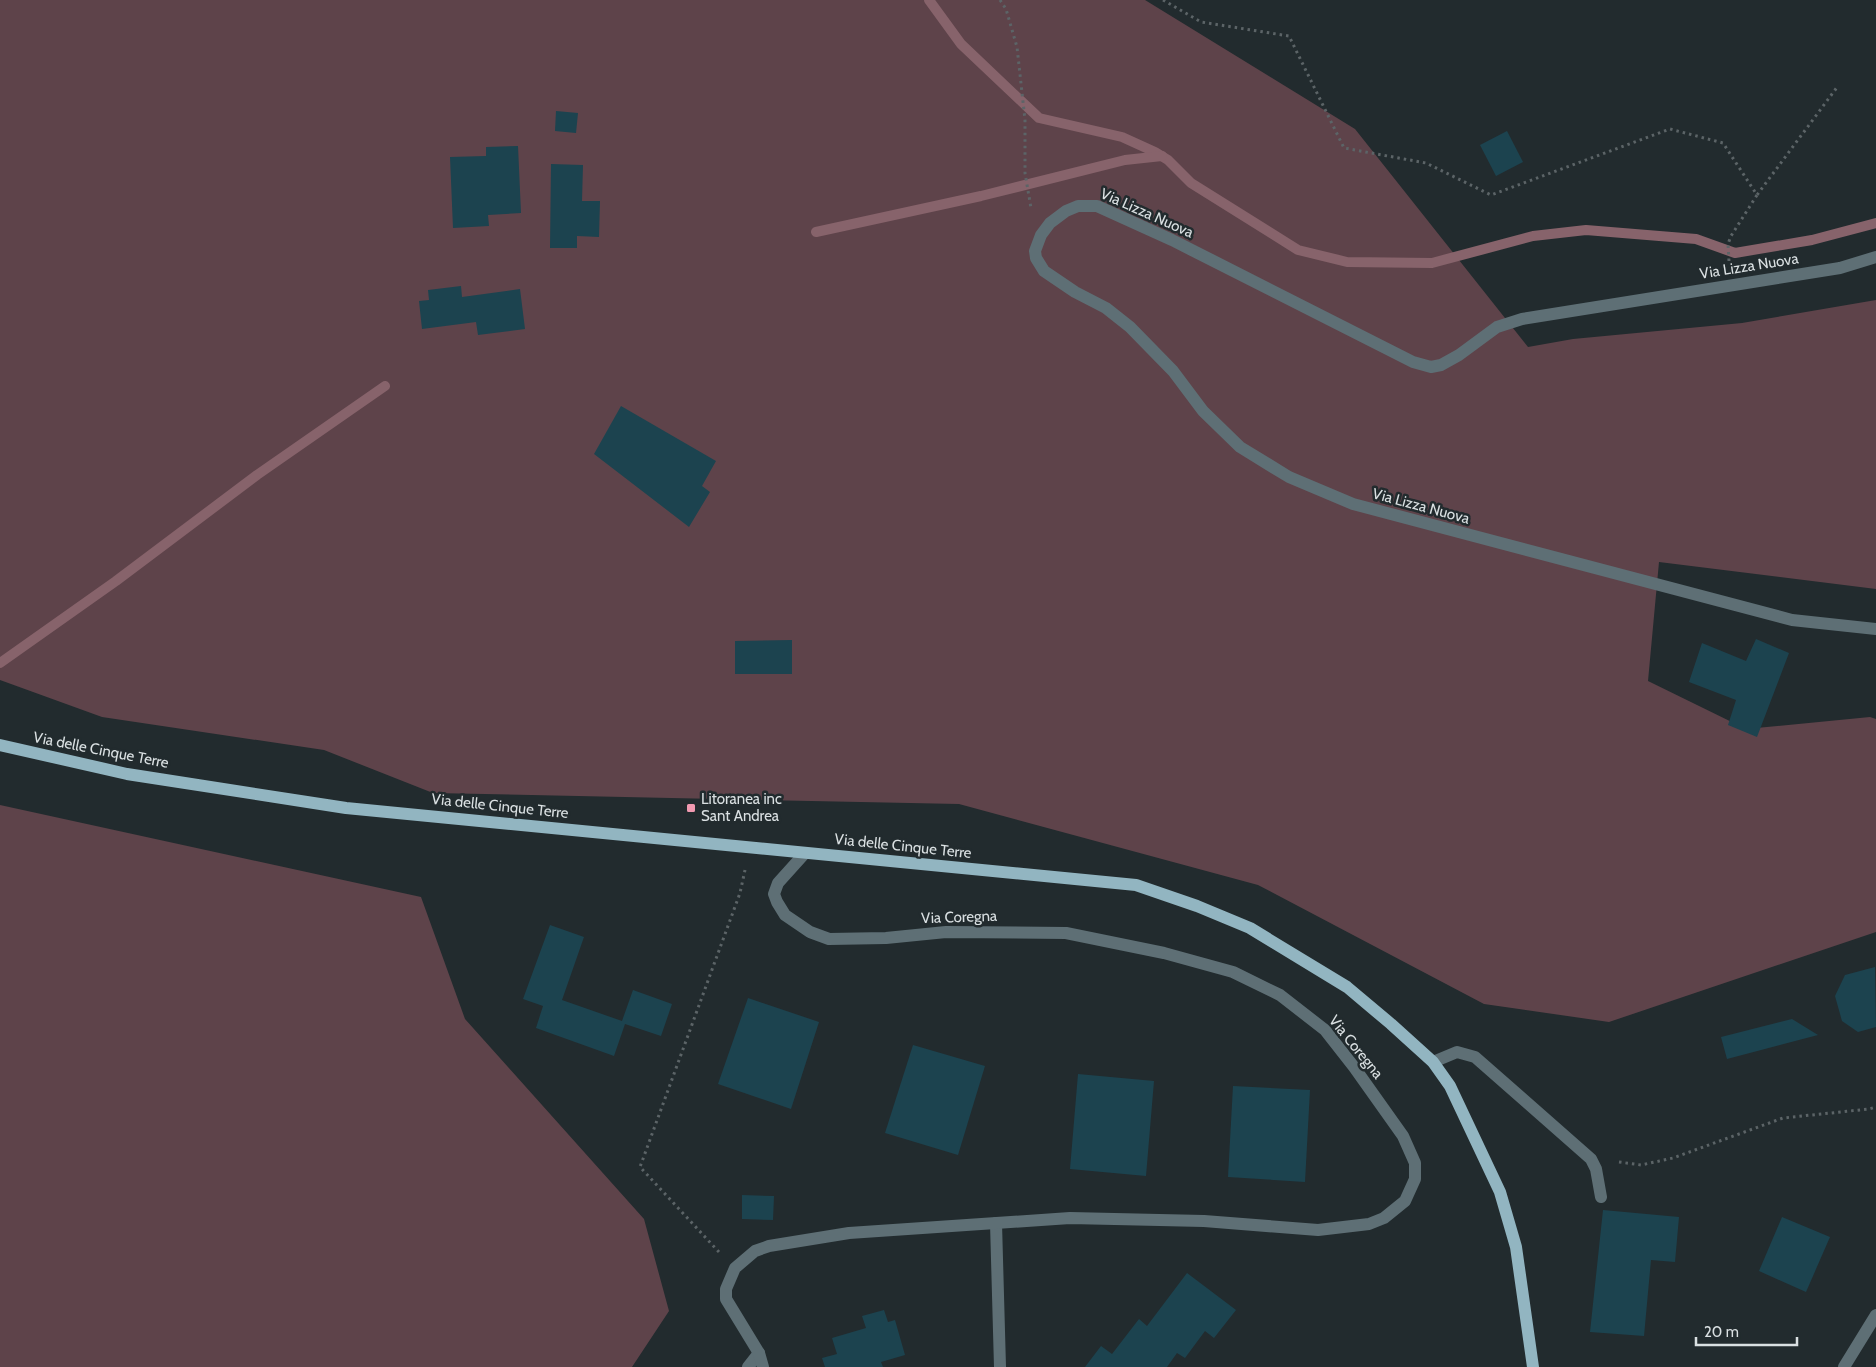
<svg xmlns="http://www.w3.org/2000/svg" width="1876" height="1367" font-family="Cabin,sans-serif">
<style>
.green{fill:#5e434a}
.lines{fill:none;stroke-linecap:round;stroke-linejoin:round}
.stream{stroke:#87636b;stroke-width:10}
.building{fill:#1c434f}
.path{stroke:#5c6467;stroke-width:3;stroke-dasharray:2.5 4;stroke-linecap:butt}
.minor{stroke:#5e6f75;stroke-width:12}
.major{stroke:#92b5c1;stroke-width:12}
.poi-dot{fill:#f19ab1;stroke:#222b2e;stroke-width:2}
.labels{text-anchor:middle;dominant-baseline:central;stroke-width:5;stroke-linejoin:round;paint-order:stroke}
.street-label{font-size:15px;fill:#dae0e2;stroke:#222b2e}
.poi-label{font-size:15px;fill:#dae0e2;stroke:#222b2e;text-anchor:start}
</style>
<rect width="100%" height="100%" fill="#222b2e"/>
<!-- green -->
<g class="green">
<polygon points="0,0 1145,0 1355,129 1528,347 1573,339 1742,323 1876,300 1876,589 1659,562 1648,681 1746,729 1870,717 1876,719 1876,932 1609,1022 1484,1004 1258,885 959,804 433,793 324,750 102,717 0,680"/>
<polygon points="0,805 421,897 465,1019 644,1219 669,1311 632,1367 0,1367"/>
</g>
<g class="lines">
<!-- stream -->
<g class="stream">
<polyline points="929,0 961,44 1039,118 1122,137 1155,152 1168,160 1191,183 1298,250 1347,262 1432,263 1533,236 1586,230 1696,239 1735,253 1812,240 1876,223"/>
<polyline points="816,232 981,196 1125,160 1162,156"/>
<polyline points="0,663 116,581 257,475 385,386"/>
</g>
</g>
<!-- building -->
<g class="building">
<polygon points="556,111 578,113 576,133 555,131"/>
<polygon points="1507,131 1523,162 1496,176 1480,145"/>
<polygon points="518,146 521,213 488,215 489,226 453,228 450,157 486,156 486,147"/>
<polygon points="551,164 583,165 582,201 600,201 599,237 577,236 577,248 550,248"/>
<polygon points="461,286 462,297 520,289 525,329 478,335 476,322 422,329 419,301 429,300 428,290"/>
<polygon points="621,406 716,461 702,486 710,492 689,527 594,454"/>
<polygon points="1756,639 1789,653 1757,737 1728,725 1736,700 1689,682 1702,643 1746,661"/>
<polygon points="792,640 792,674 735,674 735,641"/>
<polygon points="550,925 584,937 562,1000 622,1021 633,990 672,1004 661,1036 625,1024 614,1056 536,1028 543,1006 523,999"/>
<polygon points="1875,967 1876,1027 1858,1032 1842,1021 1835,996 1845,975"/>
<polygon points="748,998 819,1022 791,1109 718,1084"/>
<polygon points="1792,1019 1818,1035 1727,1059 1721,1037"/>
<polygon points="913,1045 985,1066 958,1155 885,1133"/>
<polygon points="1078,1074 1154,1081 1146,1176 1070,1169"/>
<polygon points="1233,1086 1310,1090 1305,1182 1228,1177"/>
<polygon points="742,1195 774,1196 773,1220 742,1219"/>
<polygon points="1603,1210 1679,1217 1675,1262 1651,1260 1644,1336 1590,1332"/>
<polygon points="1782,1217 1830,1237 1806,1292 1759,1271"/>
<polygon points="1187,1273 1236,1310 1214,1338 1205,1331 1185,1358 1177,1353 1167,1367 1085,1367 1101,1346 1112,1354 1139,1319 1147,1326"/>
<polygon points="884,1310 888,1322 895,1320 905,1355 881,1362 883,1367 825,1367 822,1358 837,1354 832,1338 866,1328 862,1316"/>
</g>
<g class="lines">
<!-- path -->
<g class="path">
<polyline points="1000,0 1006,9 1017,47 1025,120 1025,173 1031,208"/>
<polyline points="1163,0 1201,22 1289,36 1344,148 1426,163 1491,195 1670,129 1723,143 1757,195 1838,86"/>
<polyline points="1729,261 1728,244 1731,236 1757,195"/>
<polyline points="1619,1162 1641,1165 1673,1158 1783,1118 1869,1109 1876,1107"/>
<polyline points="719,1252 640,1167 740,893 745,870"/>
</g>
<!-- minor -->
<g class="minor">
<polyline points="1876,257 1840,268 1522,319 1497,327 1459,355 1441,365 1431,367 1413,362 1172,240 1097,206 1078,206 1066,211 1050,223 1041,235 1035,251 1036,258 1044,271 1075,292 1106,308 1130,327 1173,371 1203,411 1240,447 1289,477 1353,504 1792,620 1876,629"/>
<polyline points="1433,1062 1457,1052 1475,1057 1591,1159 1596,1169 1601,1197"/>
<polyline points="996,1223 1000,1367"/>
<polyline points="748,1367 759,1353"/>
<polyline points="763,1367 759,1353 726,1299 726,1289 735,1268 755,1251 769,1246 849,1233 1070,1218 1204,1221 1318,1230 1369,1224 1384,1218 1405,1201 1415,1179 1415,1163 1403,1136 1354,1067 1325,1030 1280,995 1233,972 1164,953 1066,933 946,932 886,938 829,939 810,932 785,915 777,902 774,894 778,883 805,853"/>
<polyline points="1844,1367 1876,1315"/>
</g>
<!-- major -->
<polyline class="major" points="0,745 127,774 346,808 1136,885 1197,906 1250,928 1347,987 1391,1024 1433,1062 1450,1086 1500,1192 1516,1247 1533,1367"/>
</g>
<!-- markers -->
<rect class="poi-dot" x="686" y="803" width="10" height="10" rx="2.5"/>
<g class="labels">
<!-- street labels -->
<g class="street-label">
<text transform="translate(1147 213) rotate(24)">Via Lizza Nuova</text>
<text transform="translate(1749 266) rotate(-9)">Via Lizza Nuova</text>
<text transform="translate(1421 506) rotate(15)">Via Lizza Nuova</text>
<text transform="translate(101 750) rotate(11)">Via delle Cinque Terre</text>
<text transform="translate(500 806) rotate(6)">Via delle Cinque Terre</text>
<text transform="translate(903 846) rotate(6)">Via delle Cinque Terre</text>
<text transform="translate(959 917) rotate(-2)">Via Coregna</text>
<text transform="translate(1356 1047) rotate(51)">Via Coregna</text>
</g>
<!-- poi labels -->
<g class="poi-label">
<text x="701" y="799">Litoranea inc<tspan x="701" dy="17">Sant Andrea</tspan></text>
</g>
</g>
<!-- scale -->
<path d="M1696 1337v8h101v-8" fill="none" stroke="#dae0e2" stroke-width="2.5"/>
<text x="1704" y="1337" font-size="15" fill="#dae0e2" stroke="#222b2e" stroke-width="4" paint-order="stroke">20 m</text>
</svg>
